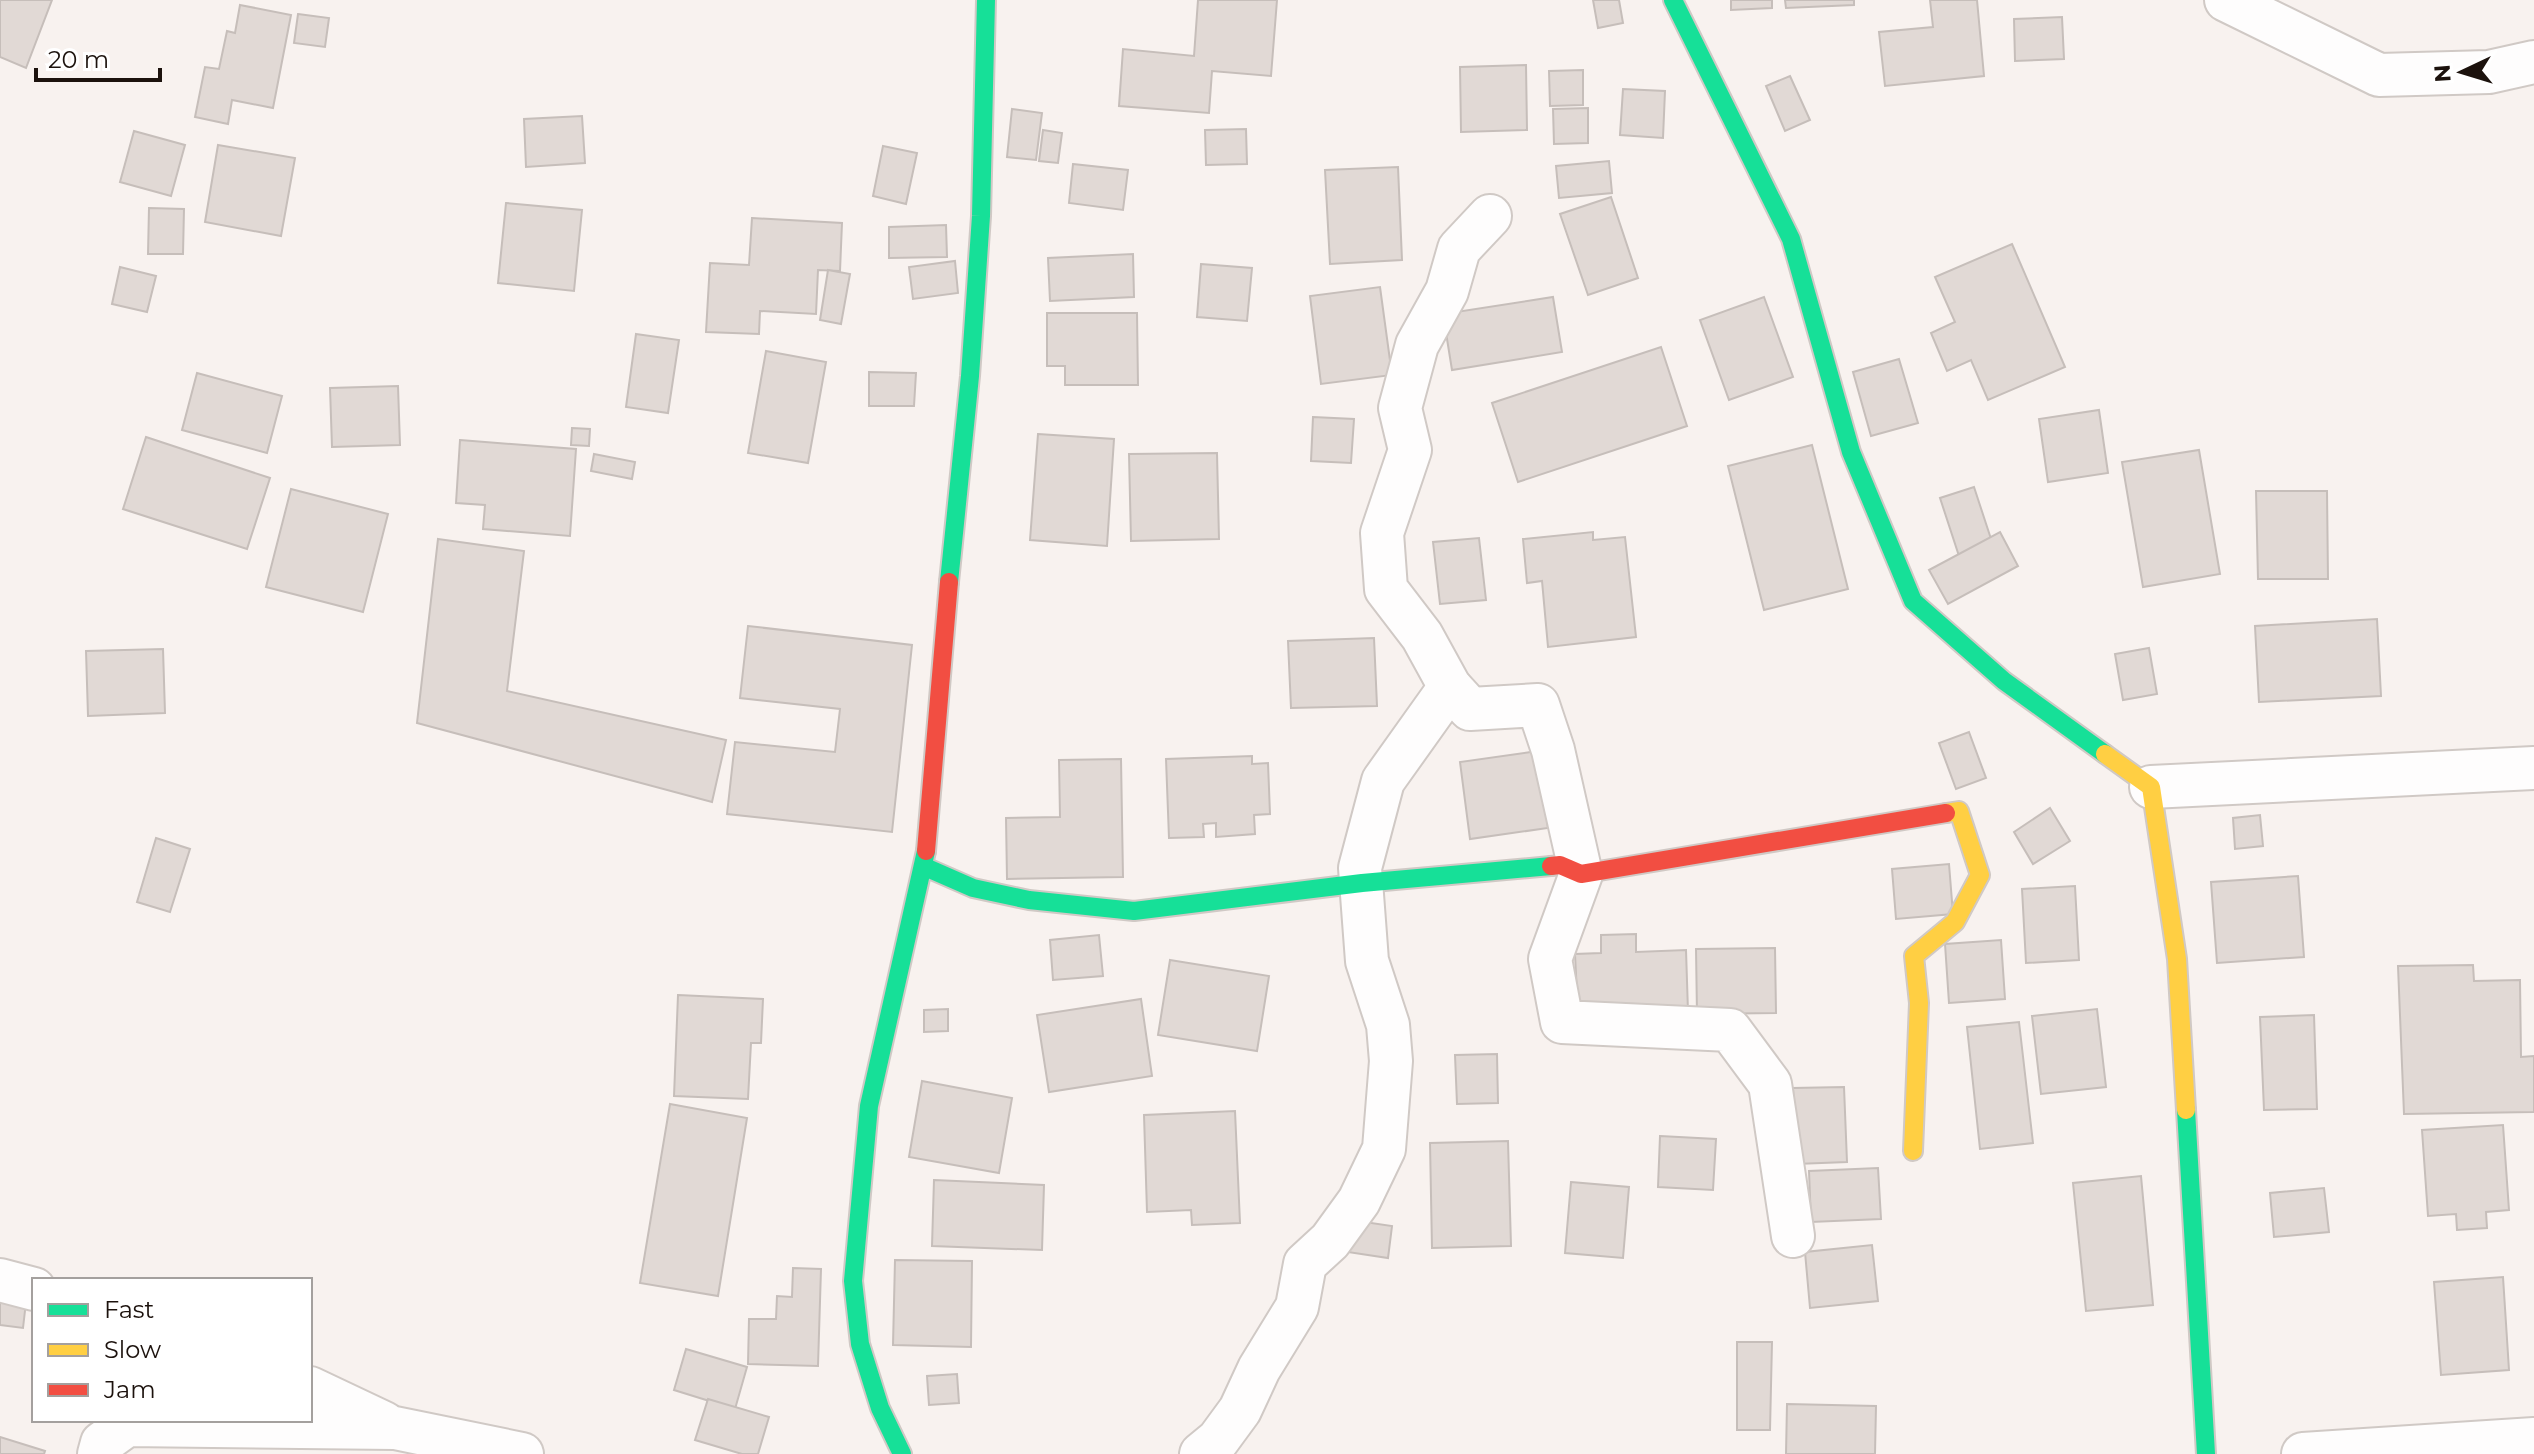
<svg xmlns="http://www.w3.org/2000/svg" width="2534" height="1454" font-family="Montserrat,sans-serif">
<style>
.building{fill:#e1d9d5;stroke:#c6beba;stroke-width:2}
.lines{fill:none;stroke-linecap:round;stroke-linejoin:round}
.street-casing{stroke:#d0c9c5;stroke-width:46}
.fast-casing{stroke:#d0c9c5;stroke-width:22}
.slow-casing{stroke:#d0c9c5;stroke-width:22}
.jam-casing{stroke:#d0c9c5;stroke-width:22}
.street{stroke:#fefdfd;stroke-width:42}
.fast{stroke:#16e098;stroke-width:18}
.slow{stroke:#ffcf43;stroke-width:18}
.jam{stroke:#f24e42;stroke-width:18}
</style>
<rect width="100%" height="100%" fill="#f8f2ef"/>
<!-- building -->
<g class="building">
<polygon points="0,0 52,0 26,68 0,57"/>
<polygon points="1198,0 1277,0 1271,76 1212,71 1209,113 1119,106 1123,49 1194,56"/>
<polygon points="1593,0 1619,0 1623,23 1598,28"/>
<polygon points="1731,0 1772,0 1772,8 1731,10"/>
<polygon points="1785,0 1854,0 1854,5 1786,8"/>
<polygon points="1930,0 1977,0 1984,76 1885,86 1879,32 1933,27"/>
<polygon points="240,5 291,15 273,108 232,100 228,124 195,117 205,67 219,69 227,31 235,33"/>
<polygon points="298,14 329,18 325,47 294,43"/>
<polygon points="2062,17 2064,59 2015,61 2014,19"/>
<polygon points="1526,65 1527,130 1461,132 1460,67"/>
<polygon points="1583,70 1583,105 1550,106 1549,71"/>
<polygon points="1790,76 1810,120 1785,131 1766,86"/>
<polygon points="1623,89 1665,91 1663,138 1620,135"/>
<polygon points="1588,108 1588,143 1554,144 1553,109"/>
<polygon points="1012,109 1042,113 1036,160 1007,157"/>
<polygon points="582,116 585,163 526,167 524,119"/>
<polygon points="1246,129 1247,164 1206,165 1205,130"/>
<polygon points="1043,130 1062,133 1058,163 1039,161"/>
<polygon points="134,131 185,145 171,196 120,182"/>
<polygon points="218,145 295,158 281,236 205,222"/>
<polygon points="883,146 917,153 906,204 873,196"/>
<polygon points="1609,161 1612,193 1559,198 1556,166"/>
<polygon points="1073,164 1128,170 1123,210 1069,203"/>
<polygon points="1398,167 1402,260 1330,264 1325,170"/>
<polygon points="1611,197 1638,278 1588,295 1560,214"/>
<polygon points="506,203 582,210 574,291 498,283"/>
<polygon points="149,208 184,209 183,254 148,254"/>
<polygon points="752,218 842,223 840,271 818,270 816,314 760,311 759,334 706,332 710,263 749,265"/>
<polygon points="946,225 947,257 889,258 889,227"/>
<polygon points="2012,244 2065,367 1988,400 1971,360 1947,371 1931,333 1955,322 1935,277"/>
<polygon points="1133,254 1134,297 1050,301 1048,258"/>
<polygon points="955,261 958,293 913,299 909,267"/>
<polygon points="1201,264 1252,268 1247,321 1197,317"/>
<polygon points="120,267 156,276 147,312 112,304"/>
<polygon points="828,270 850,274 841,324 820,320"/>
<polygon points="1380,287 1392,375 1321,384 1310,296"/>
<polygon points="1553,297 1562,352 1452,370 1443,314"/>
<polygon points="1764,297 1793,377 1729,400 1700,320"/>
<polygon points="1047,313 1137,313 1138,385 1065,385 1065,366 1047,366"/>
<polygon points="636,334 679,340 668,413 626,407"/>
<polygon points="1661,347 1687,426 1518,482 1492,403"/>
<polygon points="766,351 826,362 808,463 748,453"/>
<polygon points="1899,359 1918,423 1871,436 1853,372"/>
<polygon points="869,372 916,373 914,406 869,406"/>
<polygon points="197,373 282,396 267,453 182,430"/>
<polygon points="398,386 400,445 332,447 330,388"/>
<polygon points="2099,410 2108,473 2048,482 2039,419"/>
<polygon points="1313,417 1354,419 1351,463 1311,461"/>
<polygon points="572,428 590,429 589,446 571,445"/>
<polygon points="1038,434 1114,439 1107,546 1030,540"/>
<polygon points="146,437 270,478 247,549 123,509"/>
<polygon points="460,440 576,449 570,536 483,529 485,505 456,503"/>
<polygon points="1812,445 1848,589 1764,610 1728,466"/>
<polygon points="2199,450 2220,574 2143,587 2122,462"/>
<polygon points="1217,453 1219,539 1131,541 1129,454"/>
<polygon points="594,454 635,462 632,479 591,471"/>
<polygon points="1974,487 1993,545 1959,556 1940,498"/>
<polygon points="291,489 388,514 363,612 266,587"/>
<polygon points="2256,491 2327,491 2328,579 2258,579"/>
<polygon points="1593,532 1593,540 1625,537 1636,637 1548,647 1542,581 1527,583 1523,539"/>
<polygon points="2000,532 2018,566 1948,604 1929,570"/>
<polygon points="1479,538 1486,600 1440,604 1433,542"/>
<polygon points="438,539 524,551 507,691 726,740 712,802 417,723"/>
<polygon points="2377,619 2381,696 2259,702 2255,626"/>
<polygon points="748,626 912,645 892,832 727,814 735,742 835,752 840,709 740,698"/>
<polygon points="1374,638 1377,706 1291,708 1288,641"/>
<polygon points="2149,648 2157,694 2123,700 2115,654"/>
<polygon points="163,649 165,713 88,716 86,651"/>
<polygon points="1969,732 1986,778 1956,789 1939,743"/>
<polygon points="1538,751 1548,828 1470,839 1460,762"/>
<polygon points="1252,756 1252,764 1268,763 1270,814 1254,815 1255,834 1216,837 1216,823 1203,824 1204,837 1169,838 1166,759"/>
<polygon points="1121,759 1123,877 1007,879 1006,818 1060,817 1059,760"/>
<polygon points="2050,808 2070,841 2033,864 2014,832"/>
<polygon points="2260,815 2263,846 2235,849 2233,818"/>
<polygon points="156,838 190,849 170,912 137,902"/>
<polygon points="1949,864 1953,914 1896,919 1892,869"/>
<polygon points="2298,876 2304,957 2217,963 2211,882"/>
<polygon points="2075,886 2079,960 2026,963 2022,889"/>
<polygon points="1636,934 1636,952 1686,950 1688,1012 1578,1015 1575,954 1601,953 1601,935"/>
<polygon points="1099,935 1103,976 1053,980 1050,940"/>
<polygon points="2001,940 2005,999 1949,1003 1945,944"/>
<polygon points="1775,948 1776,1013 1697,1014 1696,949"/>
<polygon points="1170,960 1269,976 1257,1051 1158,1035"/>
<polygon points="2473,965 2474,981 2520,980 2521,1057 2534,1056 2534,1112 2404,1114 2398,966"/>
<polygon points="678,995 763,999 761,1043 751,1043 748,1099 674,1096"/>
<polygon points="1141,999 1152,1076 1049,1092 1037,1015"/>
<polygon points="948,1009 948,1031 924,1032 924,1010"/>
<polygon points="2097,1009 2106,1087 2041,1094 2032,1016"/>
<polygon points="2314,1015 2317,1109 2264,1110 2260,1017"/>
<polygon points="2019,1022 2033,1143 1980,1149 1967,1027"/>
<polygon points="1497,1054 1498,1103 1457,1104 1455,1055"/>
<polygon points="922,1081 1012,1098 999,1173 909,1157"/>
<polygon points="1844,1087 1847,1162 1796,1164 1793,1088"/>
<polygon points="670,1104 747,1118 718,1296 640,1283"/>
<polygon points="1235,1111 1240,1223 1192,1225 1191,1210 1147,1212 1144,1115"/>
<polygon points="2503,1125 2509,1210 2486,1212 2487,1228 2457,1230 2456,1214 2428,1216 2422,1130"/>
<polygon points="1660,1136 1716,1139 1713,1190 1658,1187"/>
<polygon points="1508,1141 1511,1246 1432,1248 1430,1143"/>
<polygon points="1878,1168 1881,1219 1811,1222 1809,1171"/>
<polygon points="2141,1176 2153,1305 2086,1311 2073,1183"/>
<polygon points="934,1180 1044,1185 1042,1250 932,1246"/>
<polygon points="1571,1182 1629,1187 1623,1258 1565,1253"/>
<polygon points="2324,1188 2329,1232 2274,1237 2270,1193"/>
<polygon points="1344,1219 1392,1226 1388,1258 1341,1251"/>
<polygon points="1872,1245 1878,1301 1810,1308 1805,1252"/>
<polygon points="895,1260 972,1261 971,1347 893,1345"/>
<polygon points="793,1268 821,1269 818,1366 748,1364 749,1319 776,1319 777,1296 792,1297"/>
<polygon points="2503,1277 2509,1370 2441,1375 2434,1282"/>
<polygon points="0,1299 26,1302 23,1328 0,1325"/>
<polygon points="1737,1342 1772,1342 1770,1430 1737,1430"/>
<polygon points="686,1349 747,1367 735,1409 674,1390"/>
<polygon points="957,1374 959,1403 929,1405 927,1376"/>
<polygon points="708,1399 769,1417 758,1454 742,1454 695,1440"/>
<polygon points="1787,1404 1876,1406 1875,1454 1786,1454"/>
<polygon points="0,1437 45,1451 44,1454 0,1454"/>
</g>
<g class="lines">
<!-- street casing -->
<g class="street-casing">
<g id="street">
<polyline points="2226,0 2379,75 2489,72 2534,62"/>
<polyline points="1490,216 1459,249 1447,291 1417,345 1400,408 1410,450 1382,533 1386,589 1422,636 1450,687 1470,709 1538,705 1553,750 1581,874 1550,959 1562,1022 1730,1030 1770,1084 1793,1236"/>
<polyline points="2151,787 2534,768"/>
<polyline points="0,1280 34,1289"/>
<polyline points="310,1388 384,1423"/>
<polyline points="99,1454 102,1443 127,1425 395,1428 522,1454"/>
<polyline points="1201,1454 1218,1440 1240,1410 1259,1369 1297,1307 1305,1264 1330,1241 1359,1201 1384,1149 1391,1061 1388,1025 1367,961 1360,868 1383,781 1450,687"/>
<polyline points="2303,1454 2534,1439"/>
</g>
</g>
<!-- fast casing -->
<g class="fast-casing">
<g id="fast">
<polyline points="1673,0 1791,239 1851,452 1913,601 2004,681 2105,754"/>
<polyline points="949,582 970,376 981,216 986,0"/>
<polyline points="925,867 973,888 1029,900 1134,911 1362,883 1551,866"/>
<polyline points="2186,1110 2206,1454"/>
<polyline points="902,1454 880,1408 860,1344 853,1281 869,1106 926,851"/>
</g>
</g>
<!-- slow casing -->
<g class="slow-casing">
<g id="slow">
<polyline points="2105,754 2151,787 2177,959 2186,1110"/>
<polyline points="1913,1151 1919,1003 1914,956 1955,922 1980,875 1959,811 1946,813"/>
</g>
</g>
<!-- jam casing -->
<g class="jam-casing">
<g id="jam">
<polyline points="926,851 949,582"/>
<polyline points="1551,866 1560,865 1581,874 1946,813"/>
</g>
</g>
<!-- street -->
<use href="#street" class="street"/>
<!-- fast -->
<use href="#fast" class="fast"/>
<!-- slow -->
<use href="#slow" class="slow"/>
<!-- jam -->
<use href="#jam" class="jam"/>
</g>
<!-- legend -->
<rect x="32" y="1278" width="280" height="144" fill="#ffffff" stroke="#a4a09e" stroke-width="2"/>
<rect x="48" y="1304" width="40" height="12" fill="#16e098" stroke="#a4a09e" stroke-width="2"/>
<text x="104" y="1318" font-size="24" fill="#1c120d">Fast</text>
<rect x="48" y="1344" width="40" height="12" fill="#ffcf43" stroke="#a4a09e" stroke-width="2"/>
<text x="104" y="1358" font-size="24" fill="#1c120d">Slow</text>
<rect x="48" y="1384" width="40" height="12" fill="#f24e42" stroke="#a4a09e" stroke-width="2"/>
<text x="104" y="1398" font-size="24" fill="#1c120d">Jam</text>
<!-- north arrow -->
<g transform="translate(2462 72) rotate(266)" stroke="#ffffff" stroke-width="6" paint-order="stroke">
<path d="M0-6L14 30L0 20L-14 30Z" fill="#1c120d"/>
<text y="-12" font-size="22" font-weight="bold" text-anchor="middle" fill="#1c120d">N</text>
</g>
<!-- scale -->
<path d="M36 68v12h124v-12" fill="none" stroke="#1c120d" stroke-width="4"/>
<text x="48" y="68" font-size="24" fill="#1c120d" stroke="#ffffff" stroke-width="6" paint-order="stroke">20 m</text>
</svg>
